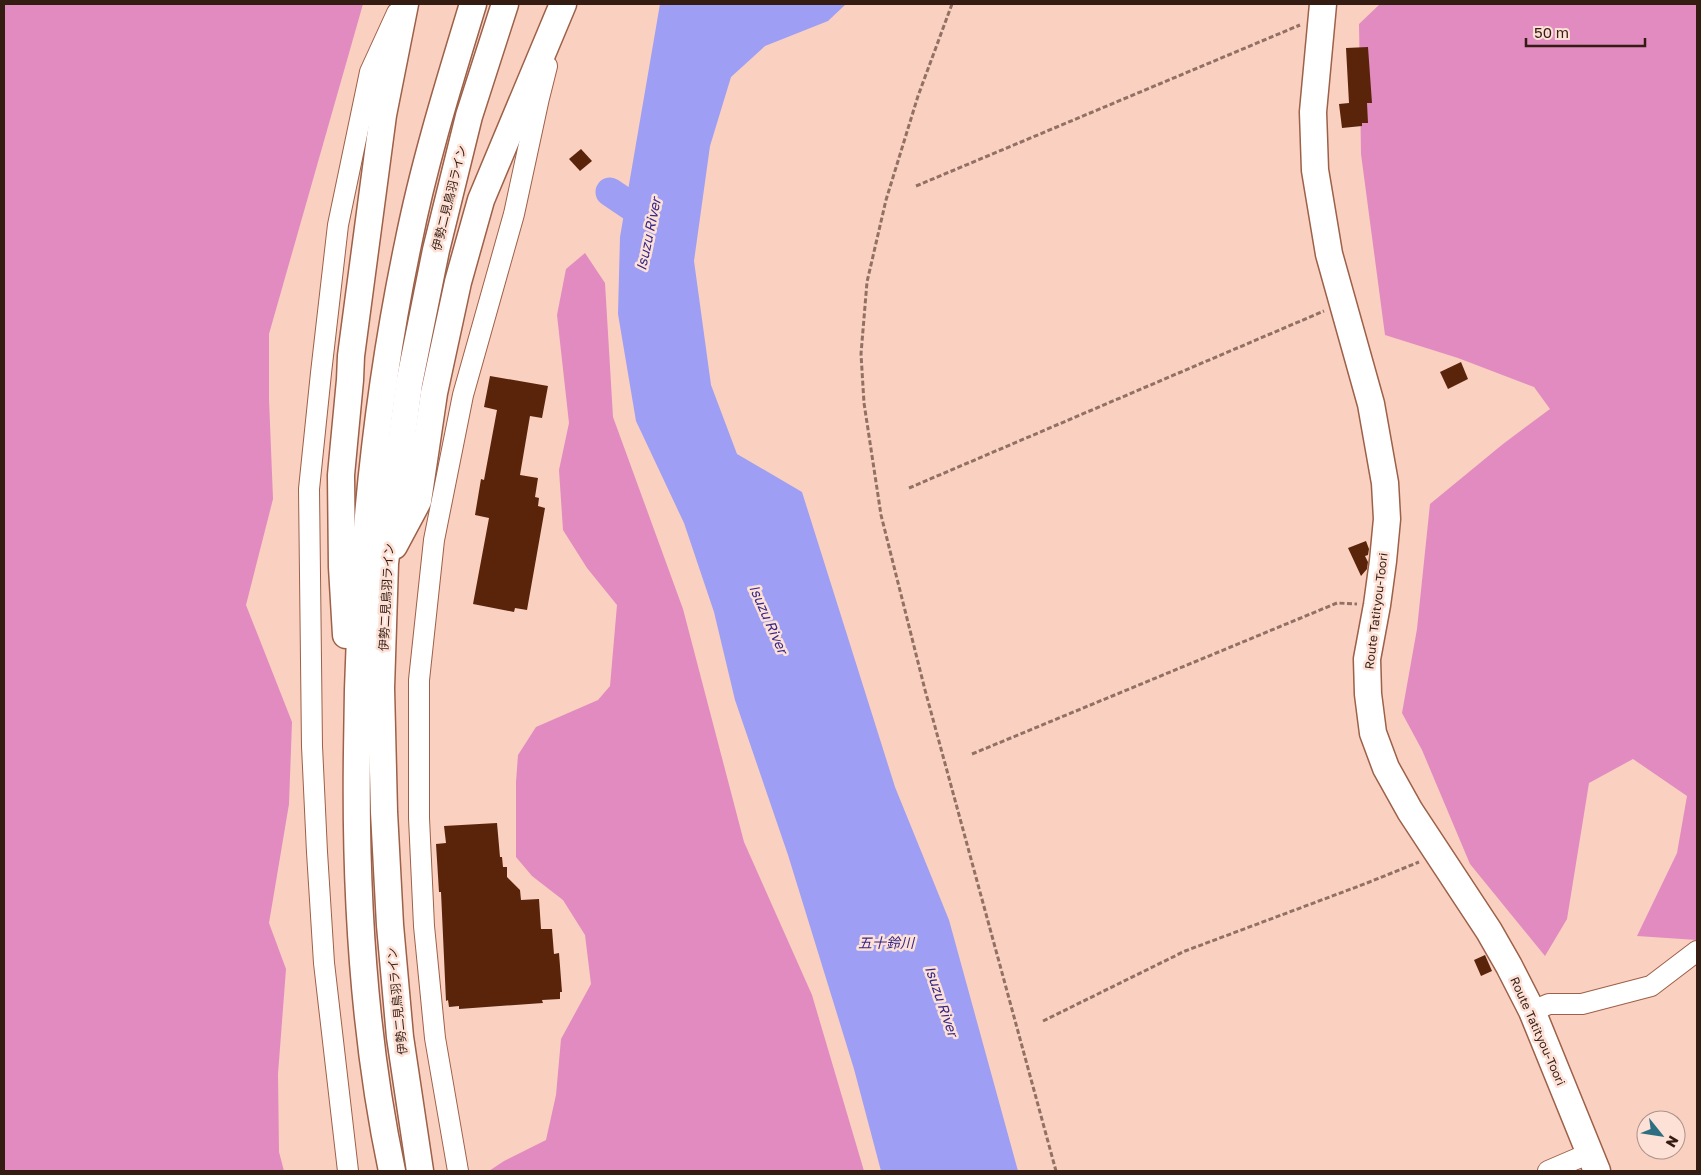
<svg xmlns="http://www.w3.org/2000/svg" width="1701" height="1175" font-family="'Golos Text','Noto Sans JP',sans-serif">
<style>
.forest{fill:#e18bc1}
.water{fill:#9d9ef4}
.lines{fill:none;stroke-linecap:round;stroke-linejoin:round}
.river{stroke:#9d9ef4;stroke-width:29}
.building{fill:#5a240b}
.minor-casing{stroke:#9d6048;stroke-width:22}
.major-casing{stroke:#9d6048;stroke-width:29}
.path{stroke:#927164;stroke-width:3;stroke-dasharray:5 2.5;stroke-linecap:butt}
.minor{stroke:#fff;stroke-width:20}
.major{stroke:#fff;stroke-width:26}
.labels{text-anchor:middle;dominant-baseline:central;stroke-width:5;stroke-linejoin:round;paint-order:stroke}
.street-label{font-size:12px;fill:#351c12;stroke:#fde1d6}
.water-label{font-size:14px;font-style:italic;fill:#362789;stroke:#fde1d6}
</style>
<rect width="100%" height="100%" fill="#fad0c0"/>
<g class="forest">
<polygon points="4,4 363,4 269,334 269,399 273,499 246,605 292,722 289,804 269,923 286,969 278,1074 279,1152 284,1171 4,1171"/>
<polygon points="1380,4 1697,4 1697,940 1637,936 1677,853 1687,796 1633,759 1589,783 1567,919 1545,956 1470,864 1422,750 1402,713 1417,629 1430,504 1503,444 1550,409 1534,387 1458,358 1385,335 1361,154 1359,24"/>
<polygon points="585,253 605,283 613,417 683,609 744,842 812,995 864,1171 489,1171 504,1161 546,1140 556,1095 561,1039 591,984 585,935 563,900 532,876 516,857 516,782 518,755 536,727 598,700 610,686 617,605 587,568 563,530 559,470 569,423 557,315 566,269"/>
</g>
<polygon class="water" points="660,4 846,4 828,21 765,46 731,77 710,146 694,261 711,385 737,454 802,492 895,787 949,920 1018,1171 881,1171 854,1069 788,855 735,700 714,612 684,523 636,421 618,314 620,237"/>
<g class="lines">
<polyline class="river" points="610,192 650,219"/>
</g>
<g class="building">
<polygon points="1368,47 1372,103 1367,103 1368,123 1362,123 1362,126 1342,128 1339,104 1349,103 1346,48"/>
<polygon points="581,149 592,161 580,171 569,159"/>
<polygon points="1461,362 1468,379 1448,389 1440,372"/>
<polygon points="490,376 548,386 542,418 530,416 520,475 538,478 535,497 539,498 538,506 545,508 527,610 515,608 514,612 473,604 489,518 475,515 481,479 484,480 497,410 484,407"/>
<polygon points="1366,541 1369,549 1368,555 1365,556 1368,562 1367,569 1361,576 1348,548"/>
<polygon points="497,823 500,857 502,857 503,867 507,867 507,877 520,890 521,900 539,899 541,929 552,929 554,954 559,953 562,992 560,992 560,999 542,1000 543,1003 459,1009 459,1006 449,1007 448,1000 446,1001 441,892 439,892 436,844 446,843 444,826"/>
<polygon points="1485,955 1492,971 1481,976 1474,960"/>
</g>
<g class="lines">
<defs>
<g id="minor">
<polyline points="1532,1011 1549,1004 1582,1004 1651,986 1697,951"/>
<polyline points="348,1171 324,963 317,852 312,746 309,489 321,373 338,225 370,72 397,13"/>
<polyline points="458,1171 435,1038 424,926 419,818 419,680 434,540 463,395 514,214 539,98 547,66"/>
<polyline points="1548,1171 1590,1153"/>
</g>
<g id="major">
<polyline points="1323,4 1313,112 1315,170 1329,254 1371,404 1385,483 1387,519 1383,561 1377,605 1367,659 1368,694 1373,733 1386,768 1410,811 1489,931 1509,966 1532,1011 1597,1171"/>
<polyline points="394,546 418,501 434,393 458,282 481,200 563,4"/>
<polyline points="346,635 342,567 341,475 350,380 351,356 383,115 405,4"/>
<path d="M392 1171C363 1034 355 892 357 752 358 582 373 411 408 244 424 163 449 83 473 4"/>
<polyline points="420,1171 400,1037 390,925 384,812 381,688 385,563 409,384 436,250 469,116 505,4"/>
</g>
</defs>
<use href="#minor" class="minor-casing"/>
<use href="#major" class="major-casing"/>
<g class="path">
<polyline points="952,4 918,96 886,200 867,282 861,354 864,403 881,515 925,690 1056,1171"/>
<polyline points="916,186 1300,25"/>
<polyline points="909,488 1324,311"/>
<polyline points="972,754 1337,603 1357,604"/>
<polyline points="1043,1021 1185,951 1367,883 1419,862"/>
</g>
<use href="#minor" class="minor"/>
<use href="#major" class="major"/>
</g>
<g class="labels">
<g class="street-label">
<text transform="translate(449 198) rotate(-76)">伊勢二見鳥羽ライン</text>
<text transform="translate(386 597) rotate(-87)">伊勢二見鳥羽ライン</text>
<text transform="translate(1376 611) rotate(-83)">Route Tatityou-Toori</text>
<text transform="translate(397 1001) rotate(-96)">伊勢二見鳥羽ライン</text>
<text transform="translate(1538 1031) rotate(66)">Route Tatityou-Toori</text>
</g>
<g class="water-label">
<text transform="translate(648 234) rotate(-78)">Isuzu River</text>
<text transform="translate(769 619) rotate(66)">Isuzu River</text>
<text x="886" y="942">五十鈴川</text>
<text transform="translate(942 1001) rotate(71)">Isuzu River</text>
</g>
</g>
<rect width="1701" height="1175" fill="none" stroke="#351c12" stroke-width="10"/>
<g transform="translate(1661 1135) rotate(120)"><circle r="24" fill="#fde1d6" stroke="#ad9288"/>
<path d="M0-4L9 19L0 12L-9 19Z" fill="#2e6e82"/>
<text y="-8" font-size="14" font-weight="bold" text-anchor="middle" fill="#351c12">N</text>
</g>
<path d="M1526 38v8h119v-8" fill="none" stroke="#351c12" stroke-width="2.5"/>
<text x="1534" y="38" font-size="15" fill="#351c12" stroke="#fde1d6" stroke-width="4" paint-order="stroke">50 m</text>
</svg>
